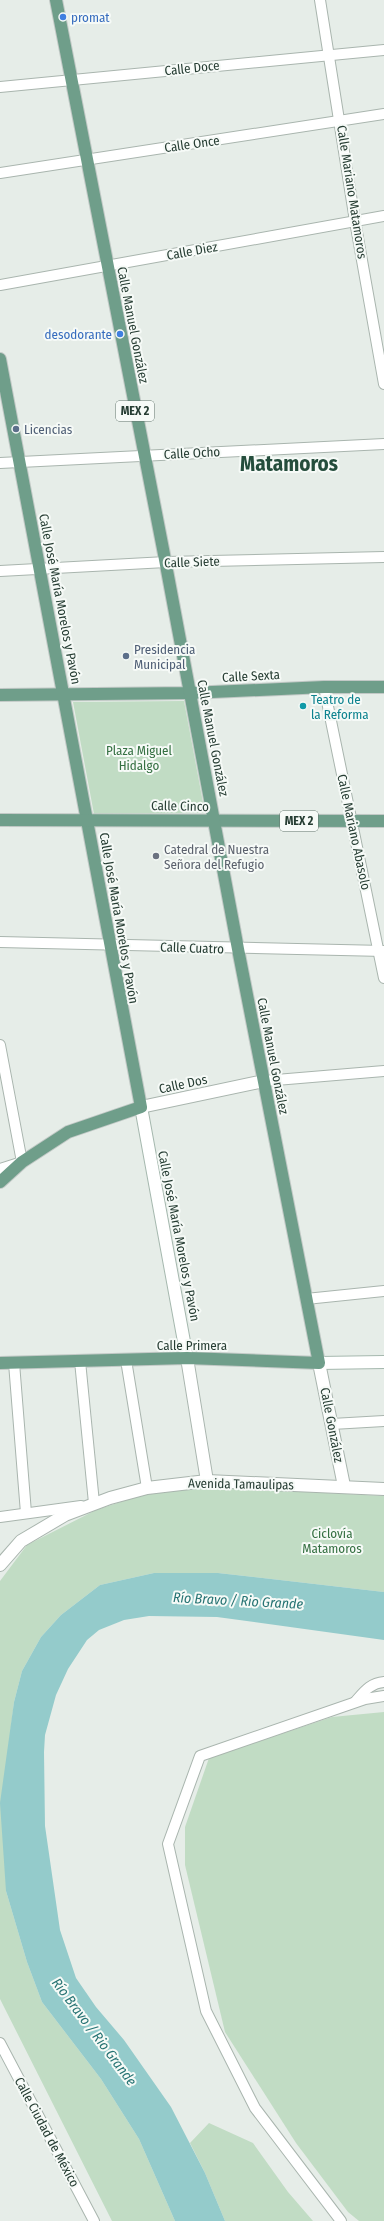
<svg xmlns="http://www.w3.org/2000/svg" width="384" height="2221" font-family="'Fira Sans Condensed',sans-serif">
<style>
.green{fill:#c1dcc4}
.water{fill:#94cbcb}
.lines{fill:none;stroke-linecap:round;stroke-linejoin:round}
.minor-casing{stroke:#a9b5ae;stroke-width:12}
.tertiary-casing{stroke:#a9b5ae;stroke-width:14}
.secondary-casing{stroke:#a5b8ae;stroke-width:14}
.primary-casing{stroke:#c2c9c6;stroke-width:14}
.minor{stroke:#fff;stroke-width:10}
.tertiary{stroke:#fff;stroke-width:12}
.secondary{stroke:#fff;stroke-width:12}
.primary{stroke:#6f9e8a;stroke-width:12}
.shop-dot{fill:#3f7fe0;stroke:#f6faf7;stroke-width:1.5}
.service-dot{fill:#5c6f8a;stroke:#f6faf7;stroke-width:1.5}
.culture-dot{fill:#0f9aa8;stroke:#f6faf7;stroke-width:1.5}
.worship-dot{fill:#6b7280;stroke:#f6faf7;stroke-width:1.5}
.labels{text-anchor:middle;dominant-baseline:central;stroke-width:4;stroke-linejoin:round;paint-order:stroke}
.shield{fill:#f6faf7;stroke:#64766e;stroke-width:1}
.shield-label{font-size:12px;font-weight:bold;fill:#263d33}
.shop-label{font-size:13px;fill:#366cbe;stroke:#f6faf7;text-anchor:start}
.street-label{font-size:13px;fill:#263d33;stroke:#f6faf7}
.service-label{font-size:13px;fill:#4e5e75;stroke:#f6faf7;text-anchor:start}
.culture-label{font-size:13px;fill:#0d838f;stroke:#f6faf7;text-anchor:start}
.park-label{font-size:13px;fill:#357042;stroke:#f6faf7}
.worship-label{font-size:13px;fill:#5b616d;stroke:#f6faf7;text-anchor:start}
.water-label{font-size:14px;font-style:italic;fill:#267373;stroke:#f6faf7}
.town-label{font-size:21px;font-weight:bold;fill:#244d3c;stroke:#f6faf7}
</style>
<rect width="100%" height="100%" fill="#e6ede8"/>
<g class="green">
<polygon points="184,701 205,813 94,814 73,702"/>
<polygon points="208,1487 384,1496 384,1592 218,1573 154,1573 100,1585 61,1615 41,1637 22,1671 14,1702 9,1744 6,1891 27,1962 42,2002 101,2079 139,2139 175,2221 112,2221 0,1999 0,1581 27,1545 96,1510 148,1493"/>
<polygon points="384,1712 384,2221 359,2221 348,2212 296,2143 225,2032 185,1865 185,1827 209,1758 332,1717"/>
<polygon points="209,2123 253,2143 288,2192 313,2221 225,2221 205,2173 190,2143"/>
</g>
<polygon class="water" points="154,1573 218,1573 384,1592 384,1640 217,1617 149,1616 124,1620 99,1630 87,1640 68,1669 56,1695 45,1735 44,1752 45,1826 60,1930 76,1978 96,2007 124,2040 171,2107 205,2173 225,2221 175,2221 139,2139 101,2079 42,2002 27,1962 6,1891 0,1803 14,1702 22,1671 41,1637 61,1615 100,1585"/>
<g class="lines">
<defs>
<g id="minor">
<polyline points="320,0 355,221 384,384"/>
<polyline points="0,87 384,50"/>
<polyline points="0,173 384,114"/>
<polyline points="0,285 384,216"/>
<polyline points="0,463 384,444"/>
<polyline points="0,571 166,562 384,557"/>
<polyline points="324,687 384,978"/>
<polyline points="0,942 384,951"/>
<polyline points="0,1045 22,1162 0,1169"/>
<polyline points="264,1081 384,1071"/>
<polyline points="306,1299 384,1291"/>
<polyline points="126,1360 147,1488"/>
<polyline points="80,1361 94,1503"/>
<polyline points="14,1363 26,1513"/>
<polyline points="332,1424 384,1421"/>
<polyline points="0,1517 81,1506"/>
<path d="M355 1702C364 1692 370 1683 384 1682"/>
<polyline points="0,2043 94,2221"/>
<polyline points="341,2221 255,2108 206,2011 168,1844 200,1756 365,1699 384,1696"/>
</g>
<g id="tertiary">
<polyline points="141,1107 264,1081"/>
<polyline points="187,1358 207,1481"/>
<polyline points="319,1363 344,1486"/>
<polyline points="0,1565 21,1541 65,1515 110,1498 147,1488 207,1481 384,1489"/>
</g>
<g id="secondary">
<polyline points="141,1107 187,1358"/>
<polyline points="319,1363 384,1362"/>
</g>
<g id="primary">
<polyline points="0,359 141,1107 68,1132 22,1162 0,1182"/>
<polyline points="0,695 190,693 324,687 384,687"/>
<polyline points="0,820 384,821"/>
<polyline points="0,1363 187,1358 319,1363 238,949 163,549 56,0"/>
</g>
</defs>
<use href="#minor" class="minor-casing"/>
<use href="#tertiary" class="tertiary-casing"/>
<use href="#secondary" class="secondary-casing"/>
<use href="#primary" class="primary-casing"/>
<use href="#minor" class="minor"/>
<use href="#tertiary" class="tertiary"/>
<use href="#secondary" class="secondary"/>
<use href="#primary" class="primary"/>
</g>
<g class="shop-dot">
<circle cx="63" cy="17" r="4"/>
<circle cx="120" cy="334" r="4"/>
</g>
<g class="service-dot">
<circle cx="16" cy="429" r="4"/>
<circle cx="126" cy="656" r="4"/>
</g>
<circle class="culture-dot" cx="303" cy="706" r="4"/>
<circle class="worship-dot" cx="156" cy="856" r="4"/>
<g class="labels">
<g class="shield">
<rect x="116" y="401" width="38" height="20" rx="3"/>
<rect x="280" y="811" width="38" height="20" rx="3"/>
</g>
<g class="shield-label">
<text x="135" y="411">MEX 2</text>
<text x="299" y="821">MEX 2</text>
</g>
<g class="shop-label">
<text x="71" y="17">promat</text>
<text x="112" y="334" text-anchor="end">desodorante</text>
</g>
<g class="street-label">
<text transform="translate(192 68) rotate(-6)">Calle Doce</text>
<text transform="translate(192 144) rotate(-8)">Calle Once</text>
<text transform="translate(352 192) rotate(81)">Calle Mariano Matamoros</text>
<text transform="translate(192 251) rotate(-10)">Calle Diez</text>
<text transform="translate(133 325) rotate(79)">Calle Manuel González</text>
<text transform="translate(192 453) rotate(-3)">Calle Ocho</text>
<text transform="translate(192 562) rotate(-2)">Calle Siete</text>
<text transform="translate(60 599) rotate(79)">Calle José María Morelos y Pavón</text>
<text transform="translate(251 676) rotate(-3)">Calle Sexta</text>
<text transform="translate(213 738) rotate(79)">Calle Manuel González</text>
<text transform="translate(180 806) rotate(1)">Calle Cinco</text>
<text transform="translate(354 832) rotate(78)">Calle Mariano Abasolo</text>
<text transform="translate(119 918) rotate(80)">Calle José María Morelos y Pavón</text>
<text transform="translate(192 948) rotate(2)">Calle Cuatro</text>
<text transform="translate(273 1056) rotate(79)">Calle Manuel González</text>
<text transform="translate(183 1084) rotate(-12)">Calle Dos</text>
<text transform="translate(179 1236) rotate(79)">Calle José María Morelos y Pavón</text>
<text x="192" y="1345">Calle Primera</text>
<text transform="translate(332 1425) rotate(79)">Calle González</text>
<text transform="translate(241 1484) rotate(1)">Avenida Tamaulipas</text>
<text transform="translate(47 2132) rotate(62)">Calle Ciudad de México</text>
</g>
<g class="service-label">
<text x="24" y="429">Licencias</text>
<text x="134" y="649">Presidencia<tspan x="134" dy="15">Municipal</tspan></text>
</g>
<g class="culture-label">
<text x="311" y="699">Teatro de<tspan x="311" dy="15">la Reforma</tspan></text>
</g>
<g class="park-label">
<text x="139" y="750">Plaza Miguel<tspan x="139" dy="15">Hidalgo</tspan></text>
<text x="332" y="1533">Ciclovía<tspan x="332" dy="15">Matamoros</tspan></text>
</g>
<g class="worship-label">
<text x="164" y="849">Catedral de Nuestra<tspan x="164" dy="15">Señora del Refugio</tspan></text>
</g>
<g class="water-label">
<text transform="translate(238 1601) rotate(3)">Río Bravo / Rio Grande</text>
<text transform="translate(94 2032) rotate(53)">Río Bravo / Rio Grande</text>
</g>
<g class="town-label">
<text x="289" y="464">Matamoros</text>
</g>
</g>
</svg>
